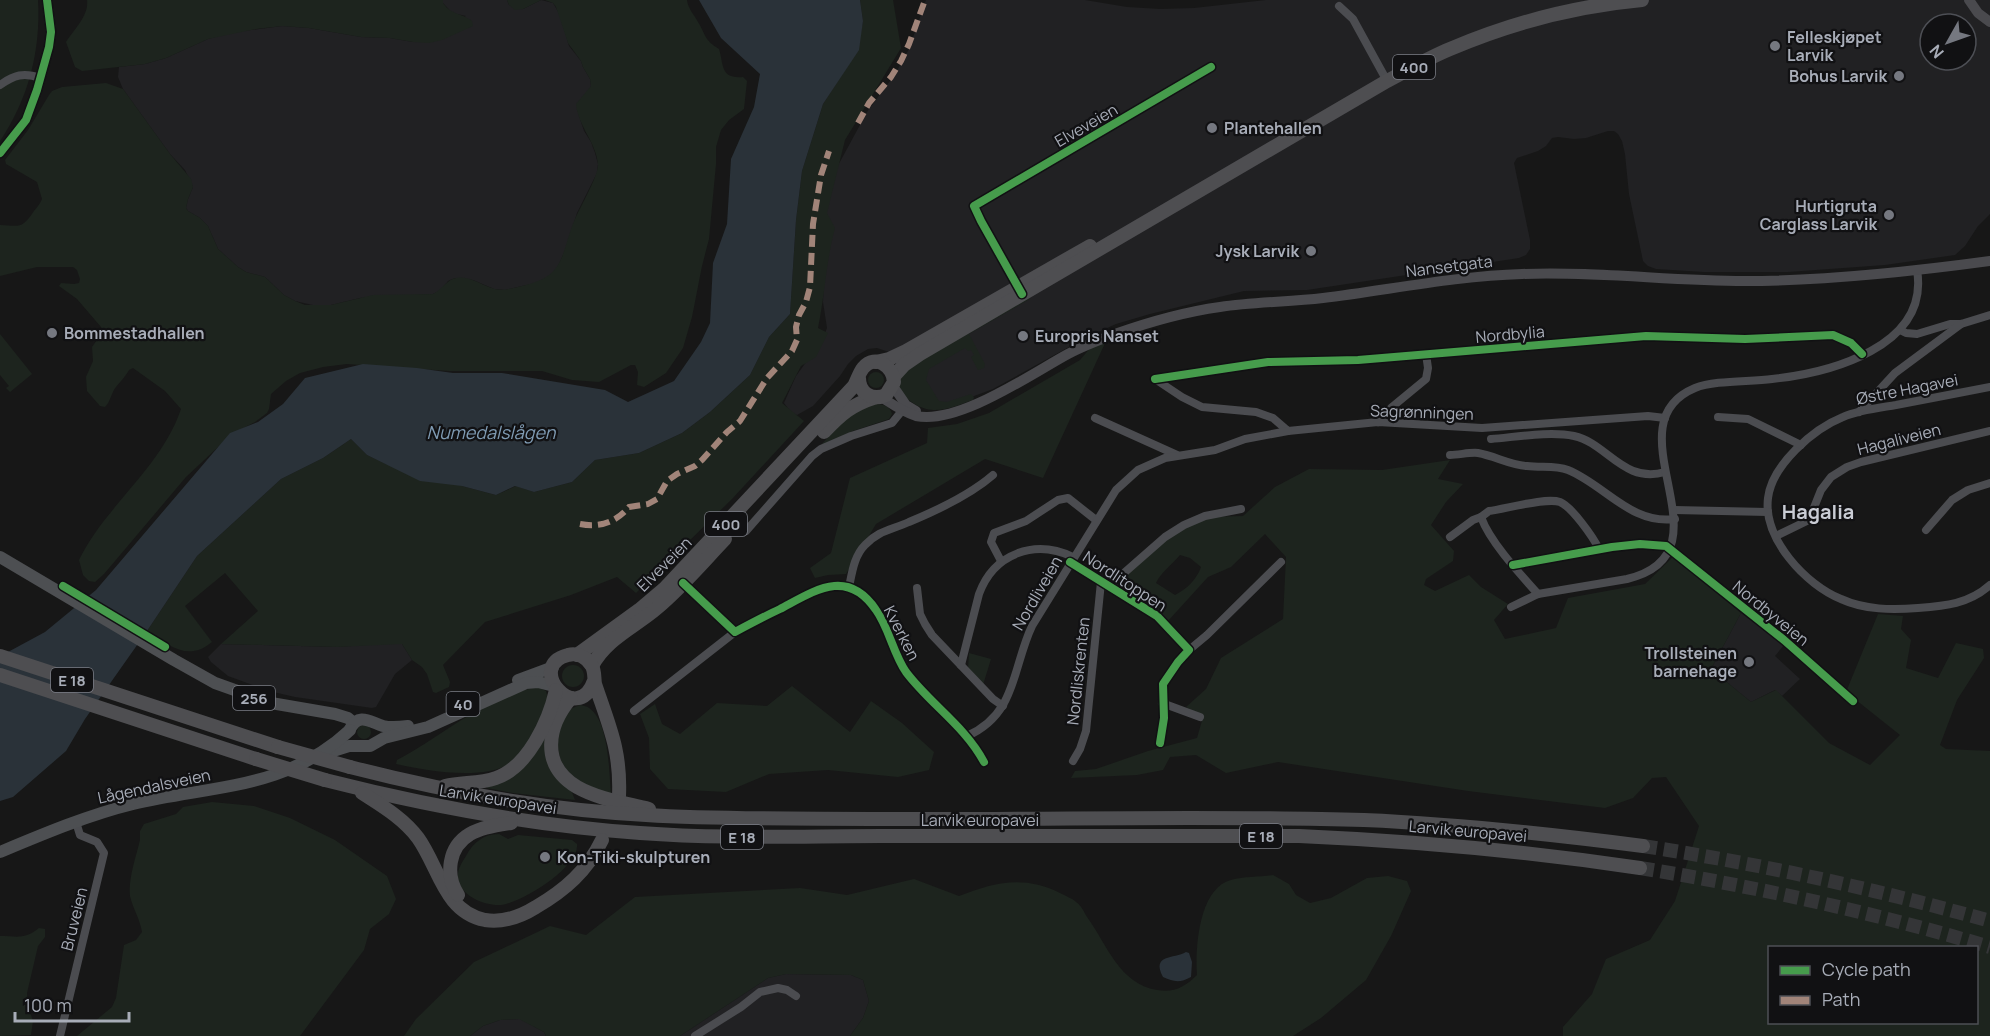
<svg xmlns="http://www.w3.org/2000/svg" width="1990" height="1036" font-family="Manrope,sans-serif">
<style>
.built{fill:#212123;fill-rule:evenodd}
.green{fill:#1d241e;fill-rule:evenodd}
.water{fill:#2a3239}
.pier{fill:#171717}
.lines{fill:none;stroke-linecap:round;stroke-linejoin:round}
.highway-tunnel{stroke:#343537;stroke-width:14;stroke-dasharray:14 7;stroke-linecap:butt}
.street{stroke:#4b4c50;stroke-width:8}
.secondary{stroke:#4a4a4e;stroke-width:10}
.primary{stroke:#4d4f52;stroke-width:12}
.highway{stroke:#4e4e51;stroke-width:14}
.highway-bridge{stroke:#4e4e51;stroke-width:14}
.quiet{stroke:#a18479;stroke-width:6;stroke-dasharray:12 6;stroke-linecap:butt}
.cycleway-casing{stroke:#111113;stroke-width:11}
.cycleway{stroke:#469c4c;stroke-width:8}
.poi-dot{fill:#757880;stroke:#111113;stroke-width:2}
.labels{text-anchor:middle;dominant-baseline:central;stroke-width:4.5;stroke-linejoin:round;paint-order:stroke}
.shield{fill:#111113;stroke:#7b7e86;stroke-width:1.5}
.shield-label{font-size:15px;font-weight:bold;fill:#a8adb8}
.poi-label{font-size:16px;font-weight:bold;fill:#a8adb8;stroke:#111113;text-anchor:start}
.street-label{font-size:16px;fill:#a8adb8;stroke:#111113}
.water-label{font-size:18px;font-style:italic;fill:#7f9bb3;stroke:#111113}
.quarter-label{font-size:20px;font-weight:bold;fill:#c9ccd4;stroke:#111113}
</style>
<rect width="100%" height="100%" fill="#171717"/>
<g class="built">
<polygon points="443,0 507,0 509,5 523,9 541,0 553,3 560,15 569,46 581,61 583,67 590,79 591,86 588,92 577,104 577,109 584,131 591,142 595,153 598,164 597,173 577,213 566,248 557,269 547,278 536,283 505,290 494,289 473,280 455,278 448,281 441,290 433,294 360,298 331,305 317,306 295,301 284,295 265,277 246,272 238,267 218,249 208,226 200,218 188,211 186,208 188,199 193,187 185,170 170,154 123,89 118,77 119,67 145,64 166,58 208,39 228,33 282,26 309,28 361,37 390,38 413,42 466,16 452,13 443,3"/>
<path d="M926 0H1085L1127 7 1160 9 1194 8 1266 0H1990V214L1978 226 1965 246 1955 255 1885 265 1788 272H1704L1656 269 1648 266 1643 261 1629 194 1625 154 1622 141 1618 134 1614 131H1608L1586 138 1574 139 1558 137 1552 138 1546 146 1538 151 1517 158 1514 163 1530 240V249L1526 255 1519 258 1307 290 1244 291 1150 314 1116 324 1085 338 993 389 939 409 889 352 877 348 868 349 856 356 848 364 840 376 813 406 797 415 792 413 784 403 796 376 823 339 827 328 823 302 826 211 835 171 867 112 895 74 909 49ZM1930 24H1966V60H1930Z"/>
<polygon points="1741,613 1784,645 1775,656 1800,679 1782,696 1775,690 1751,702 1711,669"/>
<polygon points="393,643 402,644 412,660 395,674 376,707 372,708 295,697 269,691 228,676 211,662 208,657 221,644 337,647"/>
<polygon points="786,974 851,975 863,980 869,1001 863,1018 850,1036 680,1036 768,978"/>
<polygon points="520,1019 544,1032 546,1036 470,1036 483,1026 500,1020"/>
</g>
<g class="green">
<path d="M0 0H38C41 51 28 99 0 141Z"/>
<path d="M87 0H443V3C451 15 462 13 472 21L473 26 442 40 429 43 413 42 390 38 361 37 309 28 282 26 256 29 208 39 166 58 145 64 82 71 75 67 66 42C74 29 89 16 87 0Z"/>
<polygon points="507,0 541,0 523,9 515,10 509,5"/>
<path d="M545 0H687C688 9 694 14 698 22 706 35 704 40 719 49 724 65 720 79 743 77L747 81 744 109 729 120 721 130 716 147V164L709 239 702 266 692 317 683 348 666 373 644 387 637 385 638 372 635 365H631L599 382 572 380 542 371H449L347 364 323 367 300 373 286 381 271 394 269 409 267 413 255 422 232 434 186 477 104 574 95 582 89 581 83 575 79 560C106 505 161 468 181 409L165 391 133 368 129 370C125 377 121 381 116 387 111 393 111 401 105 407L100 406 87 391 86 377 93 361 92 347 102 333 101 327 77 299 59 286 61 283 74 284 79 283 80 279 77 270 73 267H37L0 276V225C20 226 22 229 34 211 37 207 40 204 42 199L37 182 6 164 5 160 28 130 49 95 52 91 62 87 106 83 123 89 170 154 191 179 193 187 188 199 186 208 188 211 200 218 208 226 218 249 238 267 246 272 265 277 284 295 295 301 305 305H331L373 295 433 294C441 290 448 279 456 278 470 275 482 286 495 289 504 291 513 288 522 286 567 276 560 254 575 219 580 207 599 175 598 164 596 142 578 126 576 104L591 86 590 79 583 67 581 61 568 43 556 7 553 3Z"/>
<path d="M860 0H893L901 48 845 140 827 213 835 228C826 261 825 295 818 328L828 333 816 357 801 366 782 403 804 421 732 499 636 593 617 577 571 595 485 622 443 665 450 682 449 687 436 693 433 692 427 674 422 667 412 660 402 644 337 647 221 644 258 611 225 573 185 606 212 642C188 662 170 646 147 631L197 556 281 479 323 458 351 439 367 455 386 464 462 486 496 495 516 486 534 492 572 482 595 460 639 453 682 433 710 412 750 375 769 337 790 314 796 220 802 171 823 104 858 50 863 21Z"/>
<path d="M1031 295 1030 299 969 334 985 364 984 368 978 370 971 357 974 355 971 350 968 351 965 348 929 369 926 380 939 401 947 402 971 394 974 397 973 400C961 404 948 410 935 410 921 411 895 396 900 379 901 375 905 370 908 367Z"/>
<polygon points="0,334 32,374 10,392 6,388 9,386 0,375"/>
<polygon points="1106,341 1043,478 985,459 876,524 846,574 828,575 815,578 810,568 831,553 850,478 927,443 928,428 957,424 989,413 1080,360 1091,347"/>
<circle cx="876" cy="380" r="8"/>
<path d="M873 404C882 404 890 405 892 414L889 419 853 431 821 445 846 417Z"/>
<path d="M1450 460 1438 479 1463 484 1446 502 1431 525 1454 551 1453 561 1426 579 1424 585 1435 591 1469 575 1481 587 1508 604 1494 620 1505 639 1556 628 1568 598 1645 584 1673 557 1741 613 1711 669 1751 702 1776 690 1829 743 1870 765 1900 735 1846 692 1878 614 1903 616 1901 629 1911 640 1906 668 1938 678 1956 643 1983 649 1984 658 1957 700 1940 745 1946 749 1990 751V1036H1563V1027L1592 994 1606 959 1650 940 1675 901 1699 826 1666 777 1652 778 1633 798 1605 808 1468 791 1278 762 1226 773 1196 755 1170 757 1163 770 1137 775 1071 778 1075 771 1096 769 1148 751 1197 738 1203 717 1186 707 1206 689 1221 658 1283 619 1286 557 1265 534 1231 567 1208 577 1168 621 1113 585 1179 529 1208 517 1243 516 1275 487 1309 469 1382 470ZM1180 555 1190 558 1201 567C1197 579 1187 589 1175 595L1156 583C1161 572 1172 565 1180 555ZM1770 948H1976V1022H1770Z"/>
<polygon points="969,653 991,659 983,685 968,669"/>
<circle cx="573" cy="676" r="11"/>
<polygon points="792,686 850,732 871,701 902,723 934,752 929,770 898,777 828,770 769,774 726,792 668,789 650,769 649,738 640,714 655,704 662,724 680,734 717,703 767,706"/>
<path d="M538 687 546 691C550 702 542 716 537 726 531 737 526 749 517 758 492 783 428 771 396 764L397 760C443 736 485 696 538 687Z"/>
<path d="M580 705C583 706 587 706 589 708 609 721 609 772 611 794 577 784 550 768 560 728 563 716 567 709 580 705Z"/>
<circle cx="364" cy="732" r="7"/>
<polygon points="546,727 575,800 513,793 487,788 488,785"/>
<path d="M212 802 254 806 290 818 335 840 387 876 396 899 389 914 370 929 364 950 300 1036H77L112 1007 116 998 124 945 136 940 142 932C140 919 133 909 130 896 128 879 136 857 140 840V831L144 824 176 814 183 807Z"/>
<path d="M499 834 508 839 518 835 572 840 577 844C580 867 521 903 501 905 485 906 459 896 458 877 457 870 462 862 466 856 473 843 483 834 499 834Z"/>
<path d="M1273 875 1289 884 1296 895 1310 903 1331 898 1367 878 1388 876 1407 881 1411 891 1391 936 1366 980 1321 1018 1293 1036H850L863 1018 869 1001 863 980 851 975 786 974 768 978 680 1036H546L544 1032 519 1019 500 1020 483 1026 470 1036H404L416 1019 474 962 550 926 586 935 635 897 800 888 847 895 914 879 959 896C995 882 1024 875 1060 893 1065 896 1072 898 1076 902 1081 905 1084 912 1087 917 1107 944 1119 984 1157 990 1174 993 1185 987 1197 975 1195 948 1199 888 1231 880 1244 876 1259 877 1273 875Z"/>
<path d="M39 928 45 929V937L38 946 27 993 28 1006 33 1021 31 1035 0 1036V936C17 936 24 940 39 928Z"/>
</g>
<g class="water">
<polygon points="699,0 860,0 863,21 859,50 823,104 802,171 796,220 790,314 769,337 750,375 710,412 682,433 639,453 595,460 572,482 534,492 515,486 496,495 462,486 420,481 367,455 351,439 323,458 281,479 197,556 147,631 85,719 66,751 13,797 0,801 0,659 8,652 45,632 96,590 230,433 258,422 283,404 305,378 363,364 417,368 453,373 502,373 605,390 628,402 674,381 701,342 710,323 713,263 727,224 731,159 754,107 760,74 721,38"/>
<path d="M1186 952 1189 953 1192 962 1191 977C1180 983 1174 982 1163 977 1151 954 1174 959 1186 952Z"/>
</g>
<polygon class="pier" points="84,597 148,635 140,646 72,606"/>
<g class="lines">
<g class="highway-tunnel">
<path d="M1643 846C1760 864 1876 889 1990 921"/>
<path d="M1640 868C1758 887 1875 913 1990 947"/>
</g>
<g class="street">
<polyline points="1339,6 1353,19 1387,81"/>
<path d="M0 85C14 75 24 72 40 78"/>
<polyline points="1019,288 981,221 974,206 1211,67"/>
<polyline points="1900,330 1906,333 1917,334 1950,324 1961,324 1990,315"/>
<polyline points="1155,379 1268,362 1358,360 1646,336 1745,339 1833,335 1851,343 1862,354"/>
<polyline points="1155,379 1182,397 1202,407 1256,412 1273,418 1288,431 1378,422 1482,428 1648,416 1665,418"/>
<path d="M1990 387C1959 393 1927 399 1896 405 1878 408 1859 410 1843 417 1813 429 1772 465 1768 498 1763 539 1806 585 1841 599 1865 610 1892 610 1918 608 1945 606 1969 604 1990 585"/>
<polyline points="1859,412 1895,373 1961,324"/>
<polyline points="1718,417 1748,419 1801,445"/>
<polyline points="1095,418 1177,455"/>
<polyline points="1378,422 1392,407 1426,379 1428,368 1426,354"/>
<path d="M1491 439C1516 437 1550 431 1574 436 1607 443 1623 484 1665 472"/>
<path d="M1450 455C1459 455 1470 452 1478 453 1495 456 1510 465 1527 466 1541 468 1555 465 1568 470 1605 485 1631 525 1675 519"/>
<polyline points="1674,510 1768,512"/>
<polyline points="1926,530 1952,500 1968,490 1990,483"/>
<polyline points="746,531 812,456 821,449 851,436 892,423 905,407"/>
<polyline points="1776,536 1809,520 1821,490 1831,477 1847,467 1861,462 1990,431"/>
<polyline points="1450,537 1473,520 1481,517"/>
<polyline points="1001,561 991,542 994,533 1026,521 1058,500 1068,498 1096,520"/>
<polyline points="1070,562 1157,616 1189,650 1178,662 1163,684 1164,718 1160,743"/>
<polyline points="1513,565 1612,547 1640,544 1666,546 1784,640 1853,701"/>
<path d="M683 583 735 632C750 624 765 616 780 609 814 591 847 567 876 610 889 628 893 653 906 672 930 704 965 726 984 762"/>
<path d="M849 587C852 573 854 556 865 545 879 530 892 530 909 522 938 510 970 495 993 475"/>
<polyline points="1108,587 1165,537 1184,525 1205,516 1241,509"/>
<polyline points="917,588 920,614 925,624 932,635 993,699 1003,706"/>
<path d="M1538 594C1520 574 1490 542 1481 517L1489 511C1505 509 1546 497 1560 502 1572 507 1593 537 1599 549"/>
<path d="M1511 607 1538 594 1627 579C1737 553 1606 425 1695 388 1715 380 1750 382 1772 379 1829 373 1930 347 1917 270"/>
<polyline points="1189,650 1207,635 1281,562"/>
<path d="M961 665 979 594C994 553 1035 539 1073 557"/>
<polyline points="1162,703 1200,717"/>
<polyline points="634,711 735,632"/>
<path d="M967 736C1017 714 1012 668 1032 626L1116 490 1138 470 1165 458 1215 450 1245 439 1288 431"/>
<polyline points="1073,761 1080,749 1086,731 1101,582"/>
<polyline points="60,1036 104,853 97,842 80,835 76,822"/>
<polyline points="695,1036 741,1007 760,992 778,988 787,990 796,996"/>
</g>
<g class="secondary">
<polyline points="1969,0 1978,13 1990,22"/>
<polyline points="0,153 26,120 37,90 49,47 51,32 47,0"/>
<polyline points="893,386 906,405 916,411"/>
<path d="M881 397C892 404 903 412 916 416 958 425 1031 374 1068 354 1083 346 1099 340 1115 334 1149 322 1184 312 1220 307 1254 302 1289 302 1323 298 1389 290 1455 276 1522 274 1596 271 1670 281 1745 281 1827 281 1909 272 1990 261"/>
</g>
<g class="primary">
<polyline points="0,557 174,660 215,683 271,703 335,714 348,718 354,723"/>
<polyline points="518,680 553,667"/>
<path d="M350 729C359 712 370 722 383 726 391 728 400 727 408 726"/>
<polyline points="330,752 349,746 370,746 384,738 428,727 526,683 538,682 554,686"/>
<path d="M0 852C43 834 88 815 133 804 213 785 286 790 350 730"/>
</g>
<g class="highway">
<polyline points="876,362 889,359 906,351 1090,246"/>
<path d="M894 376 904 365 920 354 1387 81C1408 70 1428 58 1450 49 1511 23 1575 6 1642 0"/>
<path d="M824 432C841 414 851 405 876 397"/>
<path d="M577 655 639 610 665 588 854 386C857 381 859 373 863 368 876 353 893 367 894 382L886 395C872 401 859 393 859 378"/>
<polyline points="0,656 278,747"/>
<path d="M592 666C606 639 635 627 657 608 682 587 703 562 725 539"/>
<polyline points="0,675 256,759"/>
<path d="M594 681C577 728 524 666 568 655 578 652 587 658 592 666 595 672 594 678 595 684 609 726 621 750 619 796"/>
<path d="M571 698C547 726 540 765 577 787 598 799 625 803 649 809"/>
<path d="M350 767C447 792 546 810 646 815 728 820 811 818 894 819 1050 820 1207 815 1364 820 1457 824 1550 834 1643 846"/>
<path d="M325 780C428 806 533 826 640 833 720 839 800 836 881 836 1020 837 1159 835 1299 836 1413 841 1526 851 1640 868"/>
<path d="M445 786C462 782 480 784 496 778 528 767 549 721 556 690"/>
<path d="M362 793C382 806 403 818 418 838 439 867 444 912 485 920 504 923 520 917 536 907 565 890 587 871 602 840"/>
<path d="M458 895C445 875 448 847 470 834 482 827 498 825 511 823"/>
</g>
<g class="highway-bridge">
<polyline points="278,747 350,767"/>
<polyline points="256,759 325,780"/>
</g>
<g class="quiet">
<polyline points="858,123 869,103 891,77 901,61 909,44 925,0"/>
<path d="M580 524C600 528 616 522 629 507L648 504 657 499 667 481 677 474 695 466 702 460 727 432 740 421 767 378 792 351 797 340 796 327 799 315 806 302 810 287 813 224 821 175 829 151"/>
</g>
<defs>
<g id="cycleway">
<polyline points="0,153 26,120 37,90 49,47 51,32 47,0"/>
<polyline points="1022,294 981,221 974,206 1211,67"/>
<polyline points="1155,379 1268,362 1358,360 1646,336 1745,339 1833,335 1851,343 1862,354"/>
<polyline points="1070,562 1157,616 1189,650 1178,662 1163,684 1164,718 1160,743"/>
<polyline points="1513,565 1612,547 1640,544 1666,546 1784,640 1853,701"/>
<path d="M683 583 735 632C750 624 765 616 780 609 814 591 847 567 876 610 889 628 893 653 906 672 930 704 965 726 984 762"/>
<polyline points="63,586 165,647"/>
</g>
</defs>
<use href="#cycleway" class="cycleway-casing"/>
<use href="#cycleway" class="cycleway"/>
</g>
<g class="poi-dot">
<circle cx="1775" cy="46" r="6"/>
<circle cx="1899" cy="76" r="6"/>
<circle cx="1212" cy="128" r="6"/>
<circle cx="1889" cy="215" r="6"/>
<circle cx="1311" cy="251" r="6"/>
<circle cx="52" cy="333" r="6"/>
<circle cx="1023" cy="336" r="6"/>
<circle cx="1749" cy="662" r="6"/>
<circle cx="545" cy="857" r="6"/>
</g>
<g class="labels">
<g class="shield">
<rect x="1393" y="55" width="42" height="24" rx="4.5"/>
<rect x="705" y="512" width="42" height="24" rx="4.5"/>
<rect x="51" y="668" width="42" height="24" rx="4.5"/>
<rect x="233" y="686" width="42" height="24" rx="4.5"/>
<rect x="446.5" y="692" width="33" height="24" rx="4.5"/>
<rect x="1240" y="824" width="42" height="24" rx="4.5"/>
<rect x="721" y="825" width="42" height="24" rx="4.5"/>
</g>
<g class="shield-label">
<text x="1414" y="67">400</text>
<text x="726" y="524">400</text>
<text x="72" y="680">E 18</text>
<text x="254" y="698">256</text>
<text x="463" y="704">40</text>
<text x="1261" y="836">E 18</text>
<text x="742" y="837">E 18</text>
</g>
<g class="poi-label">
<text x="1787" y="37">Felleskjøpet<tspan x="1787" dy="18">Larvik</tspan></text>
<text x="1887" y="76" text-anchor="end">Bohus Larvik</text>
<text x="1224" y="128">Plantehallen</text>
<text x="1877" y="206" text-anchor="end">Hurtigruta<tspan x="1877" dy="18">Carglass Larvik</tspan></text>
<text x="1299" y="251" text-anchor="end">Jysk Larvik</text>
<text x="64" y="333">Bommestadhallen</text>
<text x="1035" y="336">Europris Nanset</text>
<text x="1737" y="653" text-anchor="end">Trollsteinen<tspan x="1737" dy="18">barnehage</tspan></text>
<text x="557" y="857">Kon-Tiki-skulpturen</text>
</g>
<g class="street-label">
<text transform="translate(1086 125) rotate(-30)">Elveveien</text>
<text transform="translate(1449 266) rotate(-7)">Nansetgata</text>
<text transform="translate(1510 334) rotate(-5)">Nordbylia</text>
<text transform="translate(1907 389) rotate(-11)">Østre Hagavei</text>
<text transform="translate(1422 412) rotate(2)">Sagrønningen</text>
<text transform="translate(1899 439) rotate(-14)">Hagaliveien</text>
<text transform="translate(664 564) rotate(-45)">Elveveien</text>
<text transform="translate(1125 581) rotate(33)">Nordlitoppen</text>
<text transform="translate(1037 593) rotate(-60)">Nordliveien</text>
<text transform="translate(1771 613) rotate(39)">Nordbyveien</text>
<text transform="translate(902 633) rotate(63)">Kverken</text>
<text transform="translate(1078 671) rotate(-84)">Nordliskrenten</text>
<text transform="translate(154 786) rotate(-12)">Lågendalsveien</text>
<text transform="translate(498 799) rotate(9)">Larvik europavei</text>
<text x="980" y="820">Larvik europavei</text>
<text transform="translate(1468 831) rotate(5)">Larvik europavei</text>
<text transform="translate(74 919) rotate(-76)">Bruveien</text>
</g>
<g class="water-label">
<text x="491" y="432">Numedalslågen</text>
</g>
<g class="quarter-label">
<text x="1818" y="511">Hagalia</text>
</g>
</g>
<rect x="1768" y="946" width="210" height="78" fill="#111113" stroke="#4d4f55" stroke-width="1.5"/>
<rect x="1780" y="966" width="30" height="9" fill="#469c4c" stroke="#4d4f55" stroke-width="1.5"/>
<text x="1822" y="976" font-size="18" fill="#a8adb8">Cycle path</text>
<rect x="1780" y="996" width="30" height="9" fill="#a18479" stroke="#4d4f55" stroke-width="1.5"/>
<text x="1822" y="1006" font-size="18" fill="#a8adb8">Path</text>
<g transform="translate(1948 42) rotate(230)"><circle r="28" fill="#111113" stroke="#4d4f55" stroke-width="1.5"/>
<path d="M0-4.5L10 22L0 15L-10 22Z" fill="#757880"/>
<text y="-9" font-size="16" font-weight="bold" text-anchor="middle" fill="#a8adb8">N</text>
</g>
<path d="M15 1012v9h114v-9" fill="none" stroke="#a8adb8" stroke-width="3"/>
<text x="24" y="1012" font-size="18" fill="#a8adb8" stroke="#111113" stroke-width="4.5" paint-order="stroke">100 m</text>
</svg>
